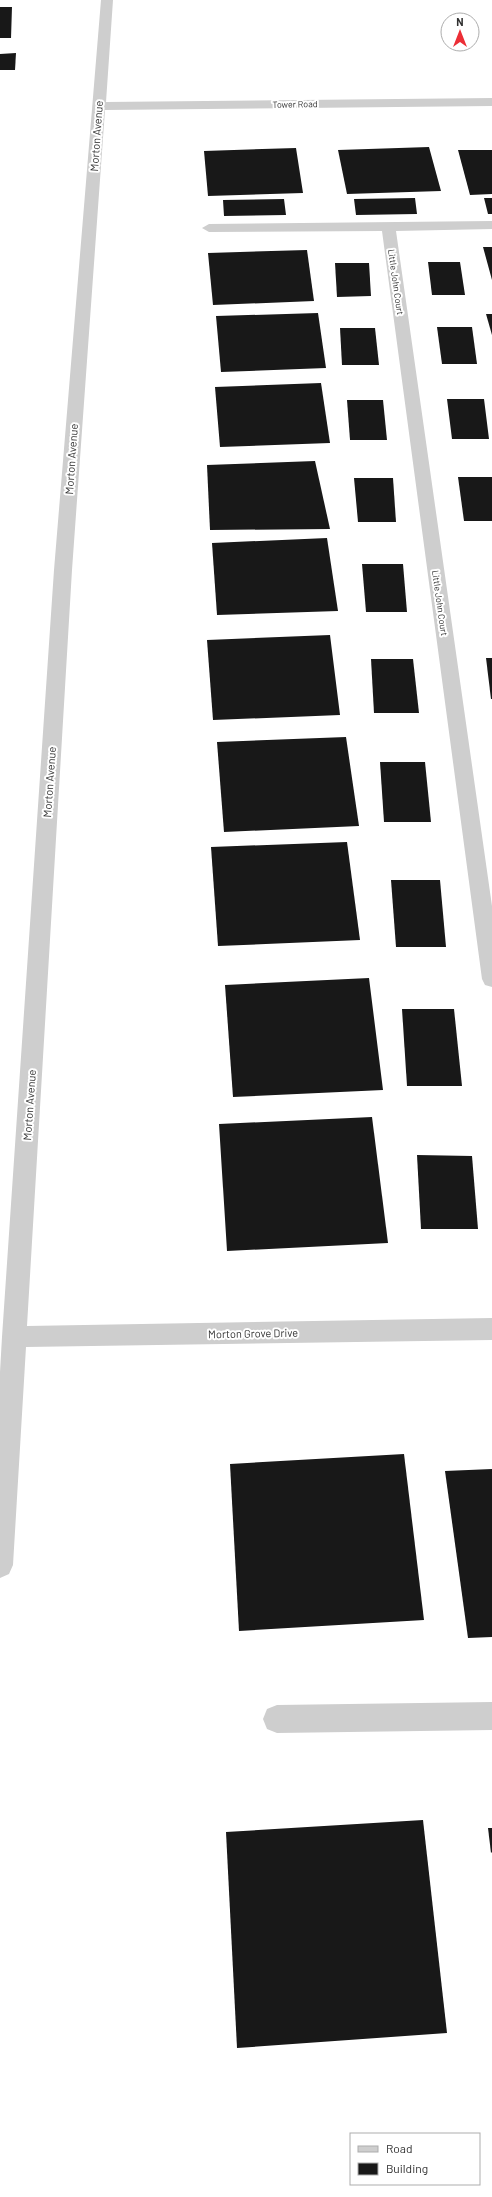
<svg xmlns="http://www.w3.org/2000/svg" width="492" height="2197" font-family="Barlow,sans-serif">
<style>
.building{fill:#181818}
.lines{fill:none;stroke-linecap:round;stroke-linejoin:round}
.minor{fill:#cecece;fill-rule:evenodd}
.labels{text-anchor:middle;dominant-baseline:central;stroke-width:4;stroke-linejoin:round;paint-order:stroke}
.far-street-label{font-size:9px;fill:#313131;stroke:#fff}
.street-label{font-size:11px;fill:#313131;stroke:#fff}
</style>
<rect width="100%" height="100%" fill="#fff"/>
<g class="building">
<polygon points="0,7 12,7 11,38 0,38"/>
<polygon points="16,53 15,70 0,70 0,54"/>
<polygon points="429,147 441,191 347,194 338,150"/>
<polygon points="296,148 303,193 208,196 204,151"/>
<polygon points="458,150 492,150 492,194 470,195"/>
<polygon points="415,198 417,214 356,215 354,199"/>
<polygon points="484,198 492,198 492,214 488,214"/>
<polygon points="284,199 286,215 224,216 223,200"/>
<polygon points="483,247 492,247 492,280"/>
<polygon points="307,250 314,301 213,305 208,253"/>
<polygon points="428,262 460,262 465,295 432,295"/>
<polygon points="335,263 369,263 371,296 337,297"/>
<polygon points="318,313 326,368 221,372 216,316"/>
<polygon points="486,314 492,314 492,335"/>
<polygon points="437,327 472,327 477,364 442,364"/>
<polygon points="340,328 375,328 379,365 342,365"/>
<polygon points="321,383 330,443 220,447 215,387"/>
<polygon points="447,399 484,399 489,439 452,439"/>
<polygon points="347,400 383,400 387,440 350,440"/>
<polygon points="315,461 330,529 210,530 207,465"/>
<polygon points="458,477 492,477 492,521 464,521"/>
<polygon points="354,478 393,478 396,522 358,522"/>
<polygon points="327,538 338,611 217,615 212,543"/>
<polygon points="362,564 403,564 407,612 366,612"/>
<polygon points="330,635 340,715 213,720 207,640"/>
<polygon points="486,658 492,658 492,699 491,699"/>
<polygon points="371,659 413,659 419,713 374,713"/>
<polygon points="346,737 359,826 224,832 217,742"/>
<polygon points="380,762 425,762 431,822 384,822"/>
<polygon points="347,842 360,940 218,946 211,847"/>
<polygon points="391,880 440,880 446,947 396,947"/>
<polygon points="369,978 383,1090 233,1097 225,985"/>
<polygon points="402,1009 454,1009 462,1086 407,1086"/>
<polygon points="372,1117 388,1243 227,1251 219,1124"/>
<polygon points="417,1155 472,1156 478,1229 421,1229"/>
<polygon points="404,1454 424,1620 239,1631 230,1464"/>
<polygon points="492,1469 492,1637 468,1638 445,1471"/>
<polygon points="423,1820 447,2033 237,2048 226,1832"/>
<polygon points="488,1828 492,1828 492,1852 491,1853"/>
</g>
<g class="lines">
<g class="minor">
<polygon points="101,0 113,0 106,102 492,98 492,106 105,110 72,570 27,1326 492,1318 492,1340 26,1347 13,1565 9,1574 0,1578 0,1372 2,1337 54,570"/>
<polygon points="492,221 492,229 396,231 492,906 492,987 485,985 482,979 382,231 209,232 202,228 209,224"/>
<polygon points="492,1702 492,1730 277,1733 267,1729 263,1719 267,1709 277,1705"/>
</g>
</g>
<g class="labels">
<g class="far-street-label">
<text transform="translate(295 104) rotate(-1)">Tower Road</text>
<text transform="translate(396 282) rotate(82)">Little John Court</text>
<text transform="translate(440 603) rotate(82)">Little John Court</text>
</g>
<g class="street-label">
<text transform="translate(96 136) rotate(-86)">Morton Avenue</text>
<text transform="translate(71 459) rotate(-86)">Morton Avenue</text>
<text transform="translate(49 782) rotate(-86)">Morton Avenue</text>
<text transform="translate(29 1105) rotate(-86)">Morton Avenue</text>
<text transform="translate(253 1333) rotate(-1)">Morton Grove Drive</text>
</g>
</g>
<rect x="350" y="2133" width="130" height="52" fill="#ffffff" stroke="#adadad"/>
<rect x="358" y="2146" width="20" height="6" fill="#cecece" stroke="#adadad"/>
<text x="386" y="2153" font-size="12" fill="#313131">Road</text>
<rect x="358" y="2163" width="20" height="12" fill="#181818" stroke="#adadad"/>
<text x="386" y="2173" font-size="12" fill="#313131">Building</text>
<g transform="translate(460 32)"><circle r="19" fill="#ffffff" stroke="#adadad"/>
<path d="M0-3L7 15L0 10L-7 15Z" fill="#ec2e36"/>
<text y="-6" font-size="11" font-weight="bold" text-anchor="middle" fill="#313131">N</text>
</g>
</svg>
